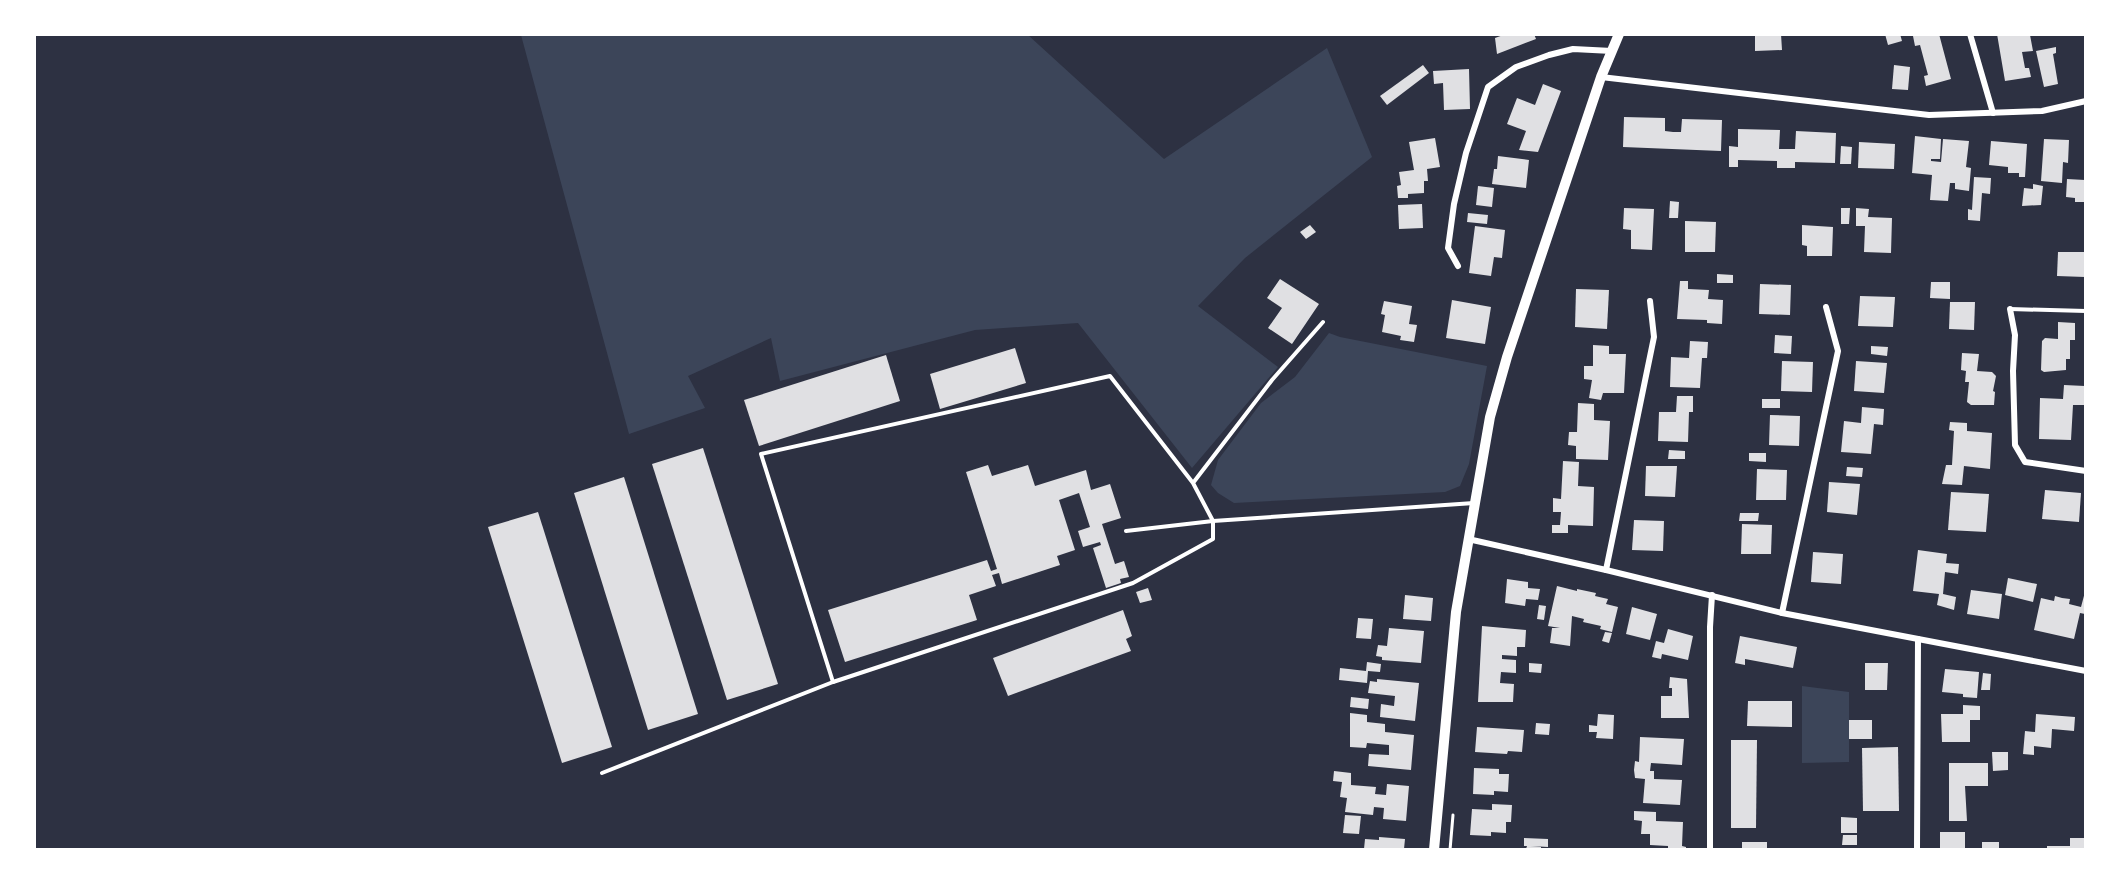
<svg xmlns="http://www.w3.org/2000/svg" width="2120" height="884" font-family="'Varela Round',sans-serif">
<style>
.green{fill:#3c4559}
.building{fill:#e0e0e3}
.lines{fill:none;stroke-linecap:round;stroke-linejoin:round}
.path{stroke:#fff;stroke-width:3}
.service{stroke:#fff;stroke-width:4}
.minor{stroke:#fff;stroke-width:6}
.secondary{stroke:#fff;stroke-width:10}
</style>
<rect width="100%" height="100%" fill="#2d3142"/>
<g class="green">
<polygon points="521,35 1028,35 1164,159 1327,48 1372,157 1245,258 1198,306 1278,367 1192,468 1078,323 975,330 780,381 771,338 688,376 705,408 629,434"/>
<polygon points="1329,333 1340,337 1487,366 1469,464 1460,486 1445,492 1234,503 1218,493 1211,485 1218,460 1261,403 1295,377"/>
<polygon points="1802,686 1849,692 1849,762 1802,763"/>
</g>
<g class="building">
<polygon points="1506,34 1534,34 1536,39 1497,54 1495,38"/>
<polygon points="1755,34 1781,34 1782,50 1755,51"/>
<polygon points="1885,34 1900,34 1902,41 1888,45"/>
<polygon points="1918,34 1939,34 1951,79 1926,86 1924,76 1928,75 1920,45 1915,46 1913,36"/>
<polygon points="1997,34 2030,35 2033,51 2022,52 2025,68 2029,68 2031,77 2005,81"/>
<polygon points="2056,47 2056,53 2053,54 2058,84 2044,87 2036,51"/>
<polygon points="1423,65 1429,73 1387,105 1380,96"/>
<polygon points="1894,65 1910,67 1908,90 1892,89"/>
<polygon points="1469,69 1470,109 1444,110 1443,83 1434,84 1433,71"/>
<polygon points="1543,84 1561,91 1538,152 1519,150 1526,131 1507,124 1517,98 1535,105"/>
<polygon points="1624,117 1665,118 1665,131 1673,132 1681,132 1682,119 1722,120 1721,151 1623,147"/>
<polygon points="1738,129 1780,130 1779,149 1795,149 1796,131 1836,133 1835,163 1795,162 1795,168 1777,168 1777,161 1738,160 1738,167 1729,167 1729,146 1738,147"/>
<polygon points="1915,136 1941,139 1940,159 1931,159 1931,161 1941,162 1943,139 1969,141 1966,167 1971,168 1969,191 1955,189 1955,183 1950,183 1948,201 1930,200 1932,175 1912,173"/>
<polygon points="1435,138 1440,167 1427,169 1428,181 1424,181 1424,193 1408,194 1408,198 1398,198 1397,186 1401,185 1399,172 1414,170 1409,142"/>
<polygon points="2044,139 2069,140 2068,163 2063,162 2062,183 2041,181"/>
<polygon points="1991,141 2027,144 2025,177 2019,177 2019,173 2008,173 2008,167 1989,165"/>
<polygon points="1859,142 1895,144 1894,169 1858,168"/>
<polygon points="1841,146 1852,147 1851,164 1840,164"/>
<polygon points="1498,156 1529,160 1526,188 1492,184 1494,169 1497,169"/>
<polygon points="1974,177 1991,178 1990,194 1982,193 1980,221 1968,220 1968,209 1972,210"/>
<polygon points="2067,179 2085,180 2085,202 2075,202 2075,198 2066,197"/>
<polygon points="2033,184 2043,186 2041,205 2022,206 2024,188 2033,189"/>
<polygon points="1478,186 1494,188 1492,207 1476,205"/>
<polygon points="1670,201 1679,202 1678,218 1669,218"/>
<polygon points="1422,204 1423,228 1399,229 1398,205"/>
<polygon points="1624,208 1654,209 1652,250 1631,249 1631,230 1623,229"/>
<polygon points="1841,208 1850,208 1849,224 1841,224"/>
<polygon points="1856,208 1869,209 1868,217 1892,218 1891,253 1864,252 1865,226 1856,226"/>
<polygon points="1468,213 1488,215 1487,224 1467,222"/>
<polygon points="1685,221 1716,222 1715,252 1685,252"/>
<polygon points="1310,225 1316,232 1306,239 1300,232"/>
<polygon points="1802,225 1833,227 1832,256 1807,256 1807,246 1802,245"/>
<polygon points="1475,226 1505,230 1502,258 1494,257 1491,276 1469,273"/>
<polygon points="2058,252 2085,252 2085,277 2057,276"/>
<polygon points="1717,274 1733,275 1733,283 1717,283"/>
<polygon points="1280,279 1319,304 1292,344 1268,328 1282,308 1267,298"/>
<polygon points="1680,281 1688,281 1688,289 1709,290 1708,299 1723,300 1722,324 1707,323 1707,320 1677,319"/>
<polygon points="1931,282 1950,282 1950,299 1930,298"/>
<polygon points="1760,284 1791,285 1790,315 1759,314"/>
<polygon points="1576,289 1609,290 1607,329 1575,327"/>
<polygon points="1860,296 1895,297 1893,327 1858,326"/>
<polygon points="1452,300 1491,307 1485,344 1446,338"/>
<polygon points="1384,301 1412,306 1409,324 1417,325 1414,342 1400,340 1401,336 1382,332 1385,315 1381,314"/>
<polygon points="1950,302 1975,302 1974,330 1949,329"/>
<polygon points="2058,322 2075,323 2075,340 2070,340 2070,359 2066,359 2066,370 2044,372 2041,370 2042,341 2045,338 2058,339"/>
<polygon points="1775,335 1792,336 1791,354 1774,353"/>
<polygon points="1690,341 1708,342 1707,358 1702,358 1700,388 1670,387 1671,357 1689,358"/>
<polygon points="1593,345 1609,346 1609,354 1626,354 1624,393 1603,393 1601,400 1589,398 1592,380 1584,379 1584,366 1593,366"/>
<polygon points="1871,346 1888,347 1887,356 1871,354"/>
<polygon points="1015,348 1026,383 940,409 930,374"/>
<polygon points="1962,353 1979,354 1977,371 1992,372 1996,376 1993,391 1995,392 1994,405 1971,405 1967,402 1969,382 1965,382 1966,371 1961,370"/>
<polygon points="886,355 900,401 759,446 744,400"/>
<polygon points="1782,361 1813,362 1812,392 1781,391"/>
<polygon points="1856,361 1887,363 1884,393 1854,391"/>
<polygon points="2064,385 2085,386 2085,405 2073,405 2071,440 2039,439 2040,398 2063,399"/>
<polygon points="1677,396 1693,396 1693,412 1689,412 1688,442 1658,441 1659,412 1676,412"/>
<rect x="1762" y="399" width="18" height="9"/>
<polygon points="1578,403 1594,404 1594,420 1610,421 1608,460 1576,459 1576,446 1568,445 1569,432 1577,432"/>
<polygon points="1862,407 1884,409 1883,425 1874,424 1871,454 1841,452 1844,421 1861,423"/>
<polygon points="1770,415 1800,416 1799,446 1769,445"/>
<polygon points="1950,422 1967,423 1967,431 1992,433 1990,469 1964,466 1962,485 1942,484 1946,465 1952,465 1954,431 1949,430"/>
<polygon points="703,448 778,684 727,700 652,464"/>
<polygon points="1669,450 1685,451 1685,459 1668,459"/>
<polygon points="1749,453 1766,453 1766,462 1749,461"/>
<polygon points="1563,461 1579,462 1578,486 1594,487 1593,526 1568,525 1568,533 1552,533 1552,525 1560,525 1561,512 1553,512 1553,498 1561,499"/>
<polygon points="988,465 992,476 1028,465 1035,486 1086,470 1091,490 1110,484 1121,518 1102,524 1115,564 1124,561 1129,577 1120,579 1121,583 1106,588 1093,548 1101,545 1100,542 1083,547 1078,531 1090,527 1079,493 1059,500 1075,550 1057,556 1060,565 1002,584 999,573 992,575 996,586 969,595 977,620 845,662 828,610 987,560 991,571 997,569 966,472"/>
<polygon points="1646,466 1677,466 1675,497 1645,496"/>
<polygon points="1847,467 1863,468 1862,477 1846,476"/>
<polygon points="1757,469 1787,470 1786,500 1756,500"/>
<polygon points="624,477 698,714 648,730 574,493"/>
<polygon points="1829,482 1860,484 1857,515 1827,512"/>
<polygon points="2045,490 2081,493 2079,522 2042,519"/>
<polygon points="1951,492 1989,494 1986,532 1948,530"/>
<polygon points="538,512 612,747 562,763 488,527"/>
<polygon points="1740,513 1759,513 1758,521 1739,521"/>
<polygon points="1634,520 1664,521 1663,551 1632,550"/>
<polygon points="1742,524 1772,525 1771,554 1741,554"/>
<polygon points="1918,550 1947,554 1946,563 1959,564 1958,574 1945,572 1943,594 1956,597 1954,610 1937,605 1939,594 1913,591"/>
<polygon points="1813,552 1843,554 1841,584 1811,582"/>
<polygon points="2008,578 2037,584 2033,602 2005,595"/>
<polygon points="1507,579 1528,582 1528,588 1540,589 1538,600 1526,599 1525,606 1505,603"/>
<polygon points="1557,586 1577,591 1577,589 1596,593 1595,596 1608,599 1606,604 1618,607 1612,632 1600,629 1601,626 1583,622 1584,619 1572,616 1570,646 1550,643 1552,628 1560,628 1548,626"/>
<polygon points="1148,588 1152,600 1140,603 1136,592"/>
<polygon points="1971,590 2002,594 1999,619 1967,614"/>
<polygon points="2085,592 2085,614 2080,613 2074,639 2034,630 2041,598 2054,601 2055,596 2062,598 2070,599 2069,604 2081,607"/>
<polygon points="1405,595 1433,598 1431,621 1403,619"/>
<polygon points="1539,605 1546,606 1544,620 1537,619"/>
<polygon points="1632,607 1657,614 1650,640 1626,634"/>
<polygon points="1123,610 1132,636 1126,639 1131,651 1008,696 993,658"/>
<polygon points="1358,618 1373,619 1371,639 1356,638"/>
<polygon points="1482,626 1526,630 1525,647 1517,647 1517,656 1502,655 1502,659 1516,660 1516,673 1501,672 1500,683 1514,684 1513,702 1478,702"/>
<polygon points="1389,628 1424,631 1421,663 1382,660 1382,657 1376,656 1378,645 1387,646"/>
<polygon points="1668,629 1693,636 1688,660 1662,654 1661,659 1652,657 1656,641 1664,643"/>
<polygon points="1605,632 1612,633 1609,643 1602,641"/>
<polygon points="1740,636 1797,647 1793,668 1745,659 1745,665 1735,663"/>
<polygon points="1367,662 1381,664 1380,672 1368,671 1367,683 1339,680 1340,668 1366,671"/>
<polygon points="1529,663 1542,664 1541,673 1529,672"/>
<polygon points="1865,663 1888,663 1887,690 1865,690"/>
<polygon points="1945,669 1979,672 1977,698 1963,697 1963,694 1942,692"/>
<polygon points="1983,673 1991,674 1990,690 1981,690"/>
<polygon points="1670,677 1687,679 1689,718 1661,718 1661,696 1672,696 1672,688 1669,688"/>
<polygon points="1377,679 1419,683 1415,721 1380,717 1381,704 1394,706 1395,696 1368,693 1370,681 1377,682"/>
<polygon points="1351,697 1369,699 1368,709 1350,707"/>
<polygon points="1748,701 1792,701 1792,727 1747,726"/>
<polygon points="1963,705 1980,706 1980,720 1970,720 1970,742 1942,742 1941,714 1963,714"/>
<polygon points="1350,713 1367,715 1367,722 1385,724 1385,732 1414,735 1411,770 1368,766 1369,754 1389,755 1389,745 1367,743 1366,748 1350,747"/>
<polygon points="1598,714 1614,715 1613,739 1596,738 1597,732 1589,732 1589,725 1597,726"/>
<polygon points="2036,714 2075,717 2074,731 2052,729 2051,748 2034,746 2034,755 2023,754 2025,731 2035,732"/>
<rect x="1849" y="720" width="23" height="19"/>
<polygon points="1536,723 1550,724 1549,735 1535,734"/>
<polygon points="1477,727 1524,730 1522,752 1508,751 1507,754 1475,752"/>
<polygon points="1640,737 1684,739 1682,765 1651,763 1650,771 1654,771 1654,779 1682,780 1680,805 1643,803 1645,779 1635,778 1634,770 1635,761 1639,762"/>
<polygon points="1731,740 1757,740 1756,828 1731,828"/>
<polygon points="1898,747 1899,811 1863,811 1862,748"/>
<polygon points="1992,752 2008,752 2008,770 1993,771"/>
<polygon points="1949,763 1988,763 1988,786 1965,786 1967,821 1949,821"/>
<polygon points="1474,768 1499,769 1499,774 1509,774 1508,792 1494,791 1494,795 1473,794"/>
<polygon points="1334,771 1351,773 1351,785 1376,787 1375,794 1386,795 1387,784 1409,786 1406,821 1383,819 1384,808 1374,807 1373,815 1345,812 1347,798 1340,797 1342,782 1333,781"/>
<polygon points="1492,804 1512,805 1511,822 1506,822 1506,833 1491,832 1491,836 1470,835 1472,809 1492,810"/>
<polygon points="1634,811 1656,812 1656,821 1683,822 1682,846 1686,847 1686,849 1668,849 1668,846 1650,845 1650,834 1641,834 1642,821 1634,820"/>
<polygon points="1345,815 1361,816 1359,834 1343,833"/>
<polygon points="1841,817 1857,818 1857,833 1841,833"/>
<rect x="1940" y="832" width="25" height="17"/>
<polygon points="1843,835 1857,835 1857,845 1842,845"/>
<polygon points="1379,837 1405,839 1404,849 1364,849 1365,839 1379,840"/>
<polygon points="1524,838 1548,839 1548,847 1531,846 1541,847 1541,849 1526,849 1527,846 1524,846"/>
<polygon points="2070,838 2085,838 2085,849 2047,849 2047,846 2070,846"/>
<rect x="1742" y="842" width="25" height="7"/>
<rect x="1982" y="842" width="17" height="7"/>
</g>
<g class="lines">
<polyline class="path" points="1450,850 1453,815"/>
<g class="service">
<polyline points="2010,309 2086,311"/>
<polyline points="1193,483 1110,376 761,454 833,682 1133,583 1213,539 1213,521 1193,483 1272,380 1323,322"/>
<polyline points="1126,531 1213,521 1474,503"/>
<polyline points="602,773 833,682"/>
</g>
<g class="minor">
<polyline points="1970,34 1993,113"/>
<polyline points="1601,77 1929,115 2042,111 2086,101"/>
<polyline points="1458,266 1448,248 1454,204 1466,153 1488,87 1516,67 1549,55 1573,49 1612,51"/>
<polyline points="2010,309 2015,335 2013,371 2015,445 2025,462 2086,471"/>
<polyline points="1468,539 1606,570 1782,613 2086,671"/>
<polyline points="1606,570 1654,337 1650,301"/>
<polyline points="1782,613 1838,351 1826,307"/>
<polyline points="1710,850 1710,627 1712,595"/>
<polyline points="1917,850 1918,639"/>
</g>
<polyline class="secondary" points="1434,850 1456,612 1490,417 1507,357 1601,77 1619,34"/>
</g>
<rect width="2120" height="884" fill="none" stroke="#ffffff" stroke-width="72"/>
</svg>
